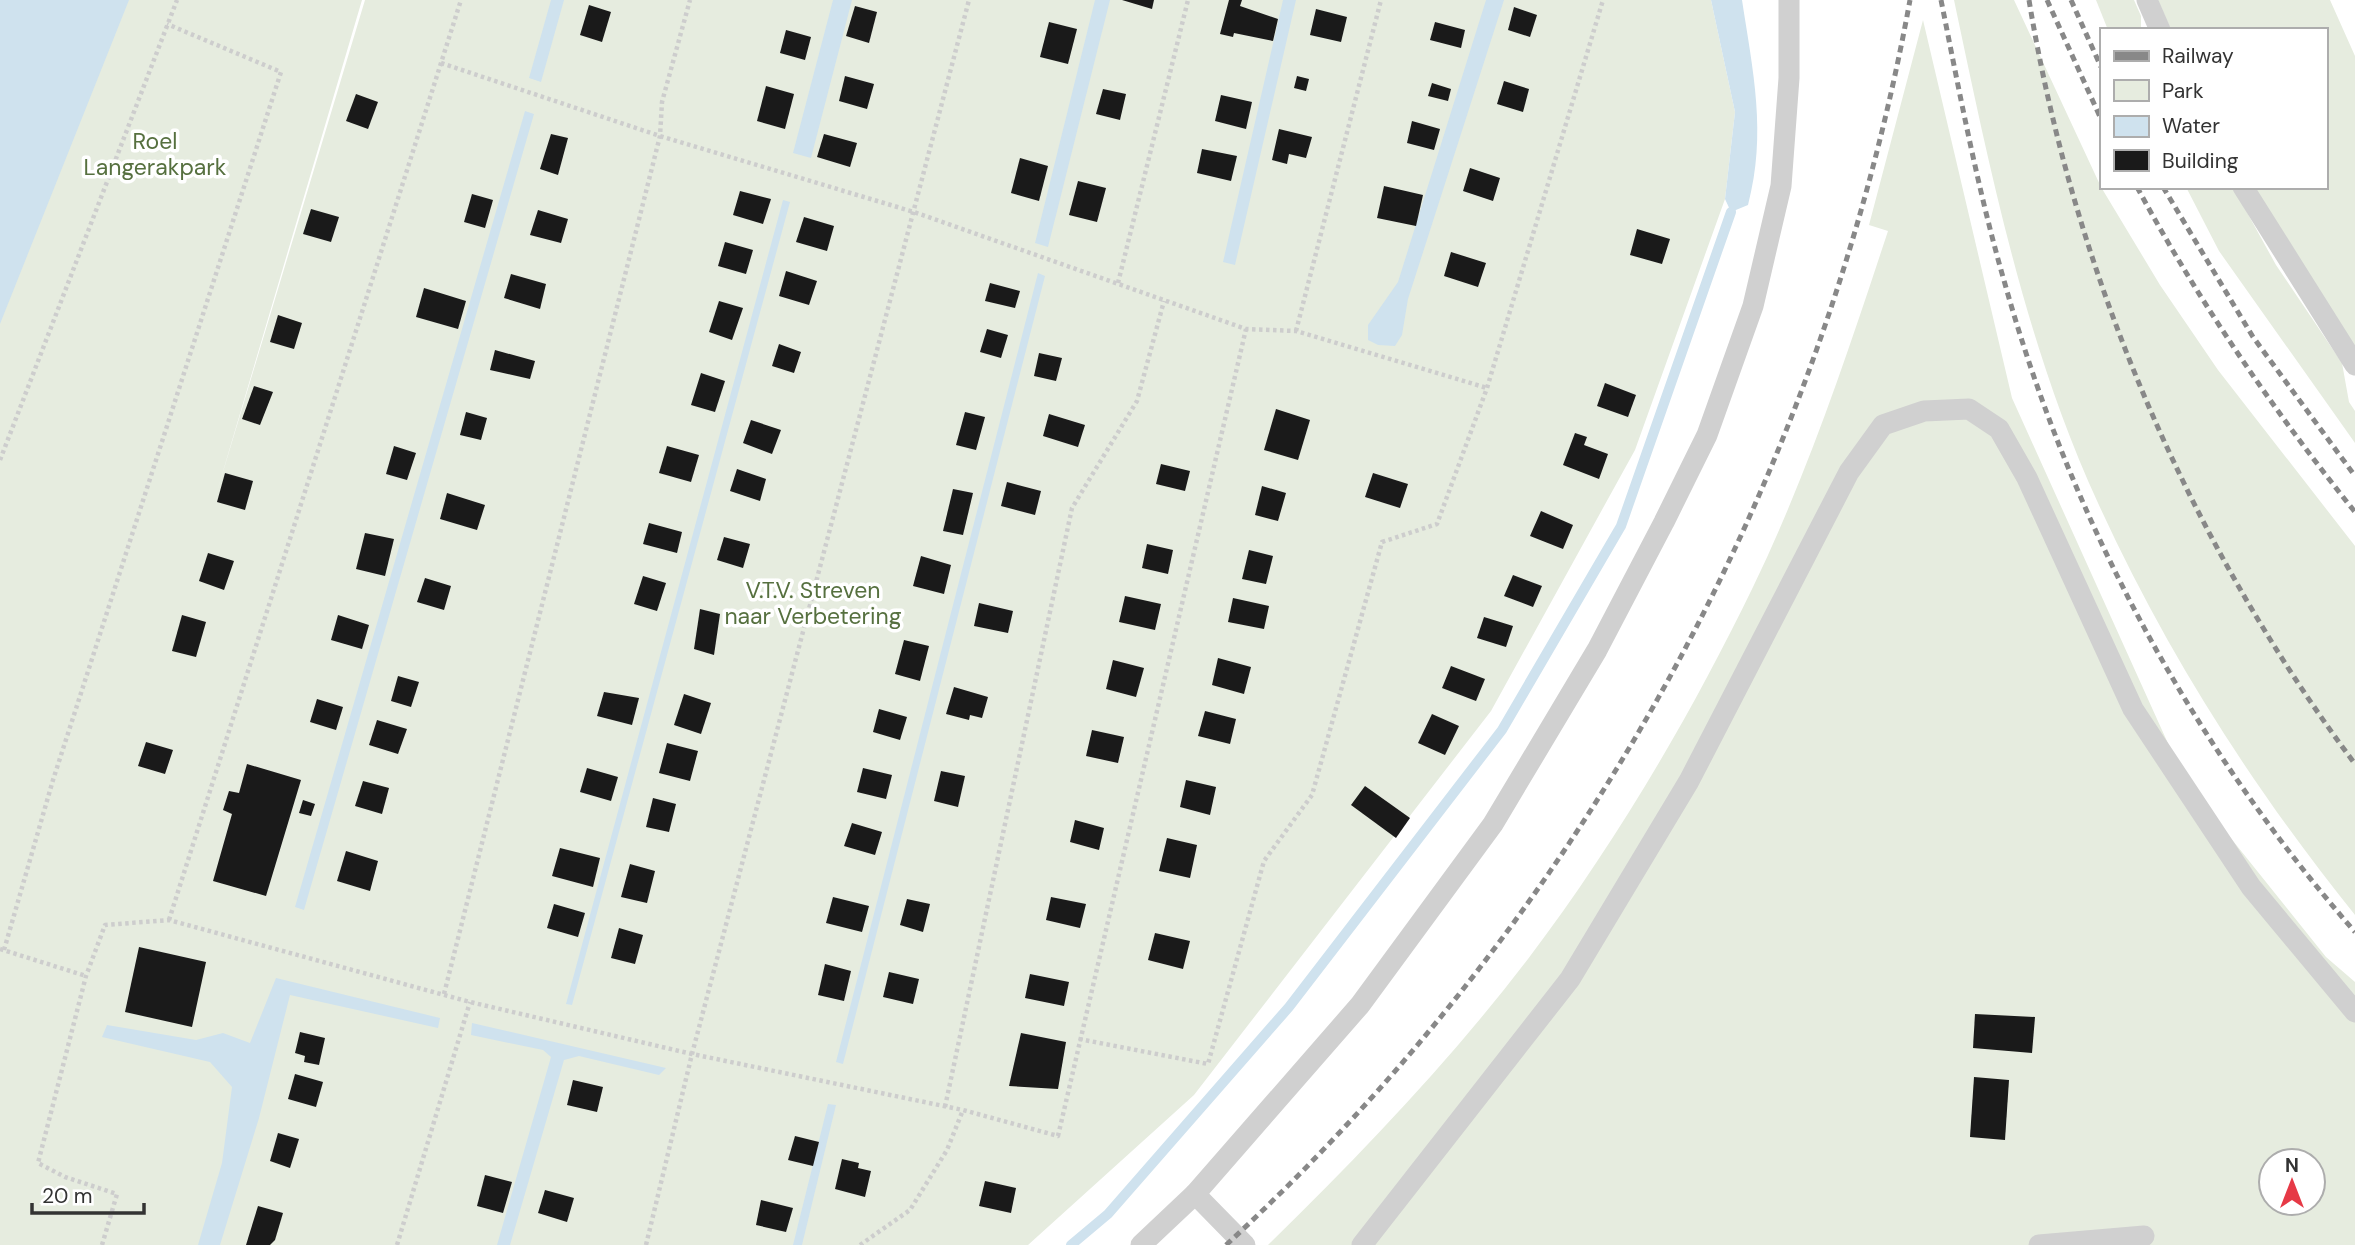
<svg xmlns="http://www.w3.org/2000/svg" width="2355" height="1245" font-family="'DM Sans',sans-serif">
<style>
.green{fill:#e6ecdf;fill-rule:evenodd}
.water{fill:#cfe2ee}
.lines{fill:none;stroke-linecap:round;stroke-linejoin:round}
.stream{stroke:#cfe2ee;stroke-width:10}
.building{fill:#1a1a1a}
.path{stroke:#cdcdcd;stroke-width:4.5;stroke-dasharray:3.5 3.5;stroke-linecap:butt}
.service{stroke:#d0d0d0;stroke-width:21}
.rail{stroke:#888;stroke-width:5;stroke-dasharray:7 5;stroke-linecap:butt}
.labels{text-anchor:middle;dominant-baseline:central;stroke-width:7;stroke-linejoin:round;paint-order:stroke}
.park-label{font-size:23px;fill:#56703f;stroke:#fff}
</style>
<rect width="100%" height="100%" fill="#fff"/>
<g class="green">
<polygon points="0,0 362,0 216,495 365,0 1711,0 1735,112 1725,199 1635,450 1491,711 1194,1095 1028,1245 0,1245"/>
<path d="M1954 0H2014L2101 187 2160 285 2218 370 2355 546V915C2252 787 2166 652 2098 503 2025 344 1990 170 1954 0Z"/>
<polygon points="2096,0 2134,0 2141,16 2141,30 2108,30"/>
<polygon points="2158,0 2330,0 2355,56 2355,350 2253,187 2325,187 2325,30 2171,30"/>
<path d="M1923 20 2012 398 2185 781 2326 957 2355 982V1245H1268C1360 1155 1450 1061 1528 959 1615 844 1690 717 1753 587 1808 473 1848 352 1888 231L1869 225ZM2271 1161H2313V1203H2271Z"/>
<polygon points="2186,187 2233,187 2276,265 2342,363 2349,402 2355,411 2355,443 2219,251"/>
</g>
<g class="water">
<polygon points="0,0 129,0 0,324"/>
<polygon points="551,0 564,0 541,82 529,78"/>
<polygon points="833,0 852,0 811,158 793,153"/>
<polygon points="1095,0 1110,0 1048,247 1035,243"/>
<polygon points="1283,0 1296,0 1235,265 1223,262"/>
<polygon points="1486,0 1504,0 1408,299 1402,335 1395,346 1378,345 1368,340 1368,325 1398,282"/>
<path d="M1711 0H1742C1753 72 1767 133 1748 205L1731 212 1725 199 1735 112Z"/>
<polygon points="525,111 534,114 304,910 295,907"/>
<polygon points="783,200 790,202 572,1005 566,1004"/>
<polygon points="1038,273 1045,276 843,1064 836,1062"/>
<polygon points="276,978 440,1018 438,1028 290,995 259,1118 220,1245 198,1245 222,1163 232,1087 210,1062 102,1037 107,1025 196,1040 223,1033 250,1043"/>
<polygon points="472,1023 666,1068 659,1075 579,1056 564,1060 510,1245 497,1245 551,1057 543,1050 471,1035"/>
<polygon points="828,1104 836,1105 802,1245 793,1245"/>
</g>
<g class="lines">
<polyline class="stream" points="1071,1245 1108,1214 1289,1007 1502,730 1621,526 1731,212"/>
</g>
<g class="building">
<polygon points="1122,0 1154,0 1152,9"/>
<polygon points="1229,0 1242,0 1240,6 1278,19 1273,41 1234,33 1233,37 1220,34"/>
<polygon points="589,5 611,12 602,42 580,35"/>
<polygon points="855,6 877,12 869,43 846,36"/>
<polygon points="1514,7 1537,15 1530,37 1508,30"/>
<polygon points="1316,9 1347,17 1341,42 1310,35"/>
<polygon points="1049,22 1077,29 1068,64 1040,57"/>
<polygon points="1435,22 1465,30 1461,48 1430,40"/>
<polygon points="786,30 811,37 805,60 780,53"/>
<polygon points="845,76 874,84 867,109 839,101"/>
<polygon points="1297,76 1309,79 1306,91 1294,88"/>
<polygon points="1504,81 1529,89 1523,112 1497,104"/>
<polygon points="1432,83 1451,89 1448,101 1428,96"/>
<polygon points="766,86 794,94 785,129 757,121"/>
<polygon points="1103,89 1126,94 1120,120 1096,114"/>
<polygon points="356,94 378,102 368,129 346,121"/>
<polygon points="1221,95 1252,102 1246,129 1215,121"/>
<polygon points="1412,121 1440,129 1434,150 1407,143"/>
<polygon points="1279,129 1312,137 1306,158 1289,154 1287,164 1272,160"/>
<polygon points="551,134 568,138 558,175 540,169"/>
<polygon points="824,134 857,143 850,167 817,157"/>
<polygon points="1202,149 1237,156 1231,181 1197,173"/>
<polygon points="1020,158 1048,166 1039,201 1011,193"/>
<polygon points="1470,168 1500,178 1493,201 1463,191"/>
<polygon points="1078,181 1106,188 1097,222 1069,215"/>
<polygon points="1384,186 1423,195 1416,226 1377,218"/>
<polygon points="740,191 771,199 763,224 733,215"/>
<polygon points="472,194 493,200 485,228 464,222"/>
<polygon points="311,209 339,217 331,242 303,234"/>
<polygon points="538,210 568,219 561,243 530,235"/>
<polygon points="804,217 834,226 827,251 796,242"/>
<polygon points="1637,229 1670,239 1662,264 1630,255"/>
<polygon points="725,242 753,250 746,274 718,266"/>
<polygon points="1451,252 1486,263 1478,287 1444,276"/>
<polygon points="786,271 817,281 809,305 779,296"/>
<polygon points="511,274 546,284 540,309 504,298"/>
<polygon points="990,283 1020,291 1015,308 985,301"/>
<polygon points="424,288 466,301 458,329 416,317"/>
<polygon points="719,301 743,308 732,340 709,332"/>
<polygon points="278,315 302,323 294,349 270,342"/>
<polygon points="987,329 1008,335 1001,358 980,352"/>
<polygon points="779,344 801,352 794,373 772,366"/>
<polygon points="495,350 535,361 530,379 490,370"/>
<polygon points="1039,353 1062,358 1056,381 1034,376"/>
<polygon points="701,373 725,381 715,412 691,405"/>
<polygon points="1605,383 1636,395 1628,417 1597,406"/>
<polygon points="254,386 273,392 260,425 242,419"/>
<polygon points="1276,409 1310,420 1298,460 1264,450"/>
<polygon points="466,412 487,418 481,440 460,435"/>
<polygon points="965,412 985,417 976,450 956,445"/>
<polygon points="1049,414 1085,425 1078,447 1043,436"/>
<polygon points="751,420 781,430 772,454 743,443"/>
<polygon points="1575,433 1587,437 1584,445 1608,454 1599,479 1563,465"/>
<polygon points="394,446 416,453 407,480 386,474"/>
<polygon points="667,446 699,455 691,482 659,473"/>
<polygon points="1161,464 1190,471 1185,491 1156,484"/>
<polygon points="737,469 766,479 760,501 730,491"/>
<polygon points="225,473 253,481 245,510 217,502"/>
<polygon points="1373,473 1408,484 1400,508 1365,497"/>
<polygon points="1007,482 1041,491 1035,515 1001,506"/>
<polygon points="1262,486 1286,493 1278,521 1255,515"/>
<polygon points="953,489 973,493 963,535 943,531"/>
<polygon points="447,493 485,505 477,530 440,519"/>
<polygon points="1541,511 1573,525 1563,549 1530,536"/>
<polygon points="649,523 682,532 677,553 643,544"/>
<polygon points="365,533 394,539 385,576 356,569"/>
<polygon points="724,537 750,544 743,568 717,560"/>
<polygon points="1147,544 1173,550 1168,574 1142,568"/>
<polygon points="1249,550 1273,556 1266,584 1242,579"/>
<polygon points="208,553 234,561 224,590 199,581"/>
<polygon points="921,556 951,565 944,594 913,586"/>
<polygon points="1513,575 1542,586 1533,607 1504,596"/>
<polygon points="643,576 666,583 657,611 634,604"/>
<polygon points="425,578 451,586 444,610 417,602"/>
<polygon points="1125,596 1161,604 1155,630 1119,622"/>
<polygon points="1233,598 1269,606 1264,629 1228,622"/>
<polygon points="979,603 1013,611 1008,633 974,626"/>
<polygon points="700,609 720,614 714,655 694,649"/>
<polygon points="182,615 206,622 196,657 172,651"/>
<polygon points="338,615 369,625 362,649 331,640"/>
<polygon points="1484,617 1513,626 1506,647 1477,638"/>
<polygon points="904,640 929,646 920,681 895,674"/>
<polygon points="1218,658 1251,667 1244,694 1212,685"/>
<polygon points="1113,660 1144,668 1136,697 1106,689"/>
<polygon points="1451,666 1485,679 1476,701 1442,688"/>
<polygon points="398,676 419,682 411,707 391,701"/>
<polygon points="954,687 988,697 982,718 970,715 969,720 946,714"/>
<polygon points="604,692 639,698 632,725 597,716"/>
<polygon points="684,694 711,703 701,734 674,725"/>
<polygon points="317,699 343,707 336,730 310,722"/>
<polygon points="879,709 907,717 900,740 873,732"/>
<polygon points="1205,711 1236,719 1230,744 1198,736"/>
<polygon points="1432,714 1459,726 1445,755 1418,743"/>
<polygon points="377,720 407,729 398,754 369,745"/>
<polygon points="1092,730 1124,737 1118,763 1086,756"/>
<polygon points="146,742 173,750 165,774 138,766"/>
<polygon points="667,743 698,751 690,781 659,773"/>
<polygon points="247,764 301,780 266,896 213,881 232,814 223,810 229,791 239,793"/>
<polygon points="587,768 618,777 611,801 580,792"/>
<polygon points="863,768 892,775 886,799 857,792"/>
<polygon points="941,771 965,776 958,807 934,801"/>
<polygon points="1186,780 1216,787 1210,815 1180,807"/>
<polygon points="363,781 389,788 382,814 355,806"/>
<polygon points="1365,786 1410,818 1396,838 1351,805"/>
<polygon points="653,798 676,804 669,832 646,827"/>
<polygon points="303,800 315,804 311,816 299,813"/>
<polygon points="1075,820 1104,828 1099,850 1070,842"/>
<polygon points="852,823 882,832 875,855 844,846"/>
<polygon points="1167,838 1197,845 1190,878 1159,871"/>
<polygon points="560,848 600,858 593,887 552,876"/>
<polygon points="346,851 378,861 370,891 337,881"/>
<polygon points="630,864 655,871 647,903 621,897"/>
<polygon points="833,897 869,906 862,932 826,923"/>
<polygon points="1051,897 1086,904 1080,928 1046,920"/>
<polygon points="907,899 930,904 923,932 900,925"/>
<polygon points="554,904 585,913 578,937 547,928"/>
<polygon points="619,928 643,935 635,964 611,958"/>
<polygon points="1155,933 1190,941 1183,969 1148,960"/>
<polygon points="139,947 206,962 192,1027 125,1012"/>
<polygon points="825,964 851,971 844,1001 818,995"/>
<polygon points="889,972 919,979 913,1004 883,997"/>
<polygon points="1030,974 1069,982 1064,1006 1025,998"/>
<polygon points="1975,1014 2035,1017 2032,1053 1973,1048"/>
<polygon points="300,1032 325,1038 319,1065 304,1062 305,1056 295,1053"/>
<polygon points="1021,1033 1066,1042 1058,1089 1009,1086"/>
<polygon points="295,1074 323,1082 316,1107 288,1099"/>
<polygon points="1974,1077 2009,1080 2005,1140 1970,1137"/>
<polygon points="573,1080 603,1087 597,1112 567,1105"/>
<polygon points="278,1133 299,1139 290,1168 270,1161"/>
<polygon points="795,1136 819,1142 813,1166 788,1160"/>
<polygon points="842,1159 859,1163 858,1168 871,1171 865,1197 835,1189"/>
<polygon points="485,1175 512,1182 503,1213 477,1206"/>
<polygon points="985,1181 1016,1188 1011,1213 979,1206"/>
<polygon points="545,1190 574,1198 567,1222 538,1213"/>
<polygon points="761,1200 793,1208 786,1232 756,1225"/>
<polygon points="258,1206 283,1213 275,1240 270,1245 246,1245"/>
</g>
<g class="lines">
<g class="path">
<polyline points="441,63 660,136 914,212 1246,329 1296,331 1487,388"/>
<polyline points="1118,283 1188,0"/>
<polyline points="1296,331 1381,0"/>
<polyline points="0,460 177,0"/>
<polyline points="169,920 461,0"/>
<polyline points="0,949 86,976"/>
<polyline points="4,950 53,780 281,72 167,24"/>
<polyline points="444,994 660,136 662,102 690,0"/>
<polyline points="1079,1039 1208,1064 1264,861 1312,795 1382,542 1437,524 1487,388 1603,0"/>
<polyline points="945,1107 1072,508 1137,401 1164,301"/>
<polyline points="102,1245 117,1194 65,1177 38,1163 86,976 105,925 169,920 470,1002 692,1054 963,1110 1058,1136 1246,329"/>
<polyline points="397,1245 470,1002"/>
<polyline points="646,1245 692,1054 969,0"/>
<polyline points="860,1245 910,1210 947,1150 963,1110"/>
</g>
<g class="service">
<polyline points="2147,0 2160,30"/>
<polyline points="2243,187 2355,365"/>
<polyline points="1141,1245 1195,1194"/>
<polyline points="1245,1245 1195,1194 1360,1005 1493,824 1597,650 1664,522 1707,435 1753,306 1781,186 1789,78 1789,0"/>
<polyline points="1362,1245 1570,979 1689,781 1849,472 1883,425 1924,411 1969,409 1999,429 2027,478 2133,709 2251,887 2355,1012"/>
<polyline points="2039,1245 2144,1236"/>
</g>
<g class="rail">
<path d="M1941 0C1960 95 1978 191 2005 284 2072 523 2192 745 2355 932"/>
<path d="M2029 0C2074 274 2189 542 2355 764"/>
<polyline points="2047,0 2101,119"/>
<polyline points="2071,0 2101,67"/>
<path d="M2137 187C2199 302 2273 410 2355 512"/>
<polyline points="2163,187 2253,337 2355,476"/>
<path d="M1226 1245C1583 916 1823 477 1910 0"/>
</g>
</g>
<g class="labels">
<g class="park-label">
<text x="155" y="141">Roel<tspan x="155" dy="26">Langerakpark</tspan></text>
<text x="813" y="590">V.T.V. Streven<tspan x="813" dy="26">naar Verbetering</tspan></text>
</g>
</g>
<rect x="2100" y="28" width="228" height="161" fill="#ffffff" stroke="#adadad" stroke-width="2"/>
<rect x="2114" y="51" width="35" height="10" fill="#888888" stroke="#adadad" stroke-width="2"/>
<text x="2162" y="63" font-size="21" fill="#333333">Railway</text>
<rect x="2114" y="80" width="35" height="21" fill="#e6ecdf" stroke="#adadad" stroke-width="2"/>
<text x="2162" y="98" font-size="21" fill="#333333">Park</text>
<rect x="2114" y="116" width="35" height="21" fill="#cfe2ee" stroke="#adadad" stroke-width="2"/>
<text x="2162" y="133" font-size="21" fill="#333333">Water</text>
<rect x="2114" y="150" width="35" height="21" fill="#1a1a1a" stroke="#adadad" stroke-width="2"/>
<text x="2162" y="168" font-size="21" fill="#333333">Building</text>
<g transform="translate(2292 1182)"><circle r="33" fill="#ffffff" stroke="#adadad" stroke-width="2"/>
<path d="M0-5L12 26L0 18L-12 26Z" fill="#e63946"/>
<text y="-10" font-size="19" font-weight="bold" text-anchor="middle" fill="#333333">N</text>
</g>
<path d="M32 1203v10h112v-10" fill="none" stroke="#333333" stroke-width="3.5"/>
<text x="42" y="1203" font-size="21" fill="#333333" stroke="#ffffff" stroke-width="5" paint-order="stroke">20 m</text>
</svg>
